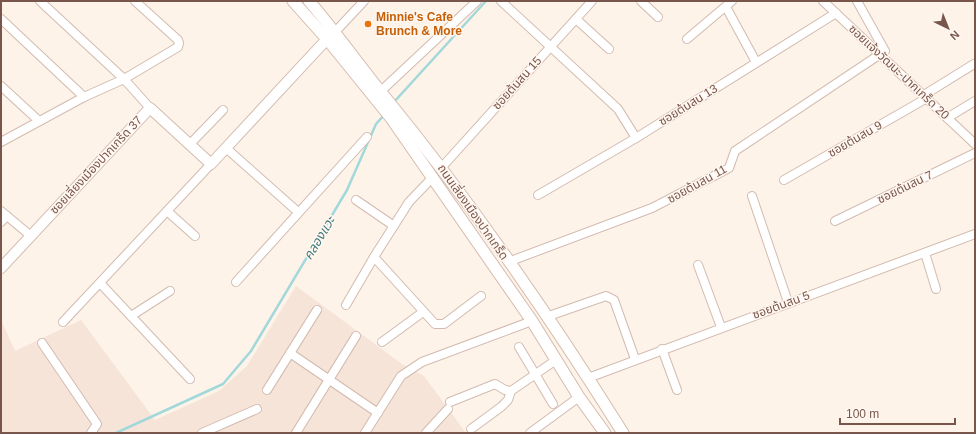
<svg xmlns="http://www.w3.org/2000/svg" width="976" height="434" font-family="Arial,'Noto Sans Thai',sans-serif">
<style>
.residential{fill:#f5e4d7}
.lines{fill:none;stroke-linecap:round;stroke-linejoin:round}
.stream{stroke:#a2d8da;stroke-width:2.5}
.minor-casing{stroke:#d3bbb0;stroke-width:10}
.tertiary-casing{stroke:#d3bbb0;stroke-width:12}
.secondary-casing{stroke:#d6bbad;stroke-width:13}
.minor{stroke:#fff;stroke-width:8}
.tertiary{stroke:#fff;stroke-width:10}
.secondary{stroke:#fff;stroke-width:11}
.food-dot{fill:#e8710a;stroke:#fff7f0;stroke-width:1.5}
.labels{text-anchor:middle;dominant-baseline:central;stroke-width:3;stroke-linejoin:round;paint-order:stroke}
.food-label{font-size:12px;font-weight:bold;fill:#c56008;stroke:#fff7f0;text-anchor:start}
.street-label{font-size:12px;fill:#79564b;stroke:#fff7f0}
.water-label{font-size:13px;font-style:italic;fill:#3d7c7e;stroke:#fff7f0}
</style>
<rect width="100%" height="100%" fill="#fdf3e9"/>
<polygon class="residential" points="296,286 402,364 424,376 466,433 1,433 1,320 15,351 81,320 155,420 219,391 247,366"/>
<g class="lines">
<g class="stream">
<polyline points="394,102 486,1"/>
<polyline points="116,433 223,384 251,351 347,190 376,124 385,114"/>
</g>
<defs>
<g id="minor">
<polyline points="40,1 124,79 150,108"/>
<polyline points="501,1 618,109 636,138"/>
<polyline points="641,1 658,17"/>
<polyline points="823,1 975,144"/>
<polyline points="726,7 756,62"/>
<polyline points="1,19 84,97"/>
<polyline points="576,19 609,49"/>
<polyline points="335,32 364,1"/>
<polyline points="687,39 732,1"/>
<polyline points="1,86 39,121"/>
<polyline points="381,91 477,1"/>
<polyline points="924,95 974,64"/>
<polyline points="947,118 975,101"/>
<polyline points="1,142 84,97 124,79 178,47 179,43 178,40 135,1"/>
<polyline points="189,145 223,110"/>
<polyline points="226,148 298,212"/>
<polyline points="442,167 592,1"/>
<polyline points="433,177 409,202 374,257 435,324 444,324 481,296"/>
<polyline points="784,180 927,98"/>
<polyline points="538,195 636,138 836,13"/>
<polyline points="752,196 788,302"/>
<polyline points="356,200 394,226"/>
<polyline points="1,211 31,236"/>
<polyline points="167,211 195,236"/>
<polyline points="835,221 975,153"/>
<polyline points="1,222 7,216"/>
<polyline points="925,253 936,289"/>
<polyline points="508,262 652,208 729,168 735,151 885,51 857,1"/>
<polyline points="698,265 721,327"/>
<polyline points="236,282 367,137"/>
<polyline points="100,283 190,379"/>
<polyline points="346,305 374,257"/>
<polyline points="131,316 170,291"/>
<polyline points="546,317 606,296 614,300 635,359"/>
<polyline points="63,322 211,164"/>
<polyline points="382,342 423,312"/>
<polyline points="42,343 97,424 91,433"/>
<polyline points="519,347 553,404"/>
<polyline points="662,349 677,390"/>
<polyline points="290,353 378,413"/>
<polyline points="588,378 975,234"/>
<polyline points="267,390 317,310"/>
<polyline points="450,402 495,384 505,390 511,391"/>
<polyline points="471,429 501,407 508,400 511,391 556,360"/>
<polyline points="202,433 257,409"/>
<polyline points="296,433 356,336"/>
<polyline points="365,433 401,376 422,362 532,321"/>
<polyline points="426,433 448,409"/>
<polyline points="530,433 579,397"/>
</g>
<polyline id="tertiary" points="1,268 150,108 211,164 327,39"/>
<g id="secondary">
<polyline points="293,1 327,39 391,118 532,321 579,397 605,433"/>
<path d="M309 1C334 30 356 61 380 91 469 199 549 315 623 433"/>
</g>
</defs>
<use href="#minor" class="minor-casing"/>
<use href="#tertiary" class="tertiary-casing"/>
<use href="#secondary" class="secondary-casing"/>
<use href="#minor" class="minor"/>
<use href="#tertiary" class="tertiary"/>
<use href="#secondary" class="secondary"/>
</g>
<circle class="food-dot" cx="368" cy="24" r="4"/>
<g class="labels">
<g class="food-label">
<text x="376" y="17">Minnie's Cafe<tspan x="376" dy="14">Brunch &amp; More</tspan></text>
</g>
<g class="street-label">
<text transform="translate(899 72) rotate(43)">ซอยแจ้งวัฒนะ-ปากเกร็ด 20</text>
<text transform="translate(517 83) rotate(-48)">ซอยต้นสน 15</text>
<text transform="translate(688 105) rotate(-32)">ซอยต้นสน 13</text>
<text transform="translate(855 139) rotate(-30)">ซอยต้นสน 9</text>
<text transform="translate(96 165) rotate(-47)">ซอยเลี่ยงเมืองปากเกร็ด 37</text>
<text transform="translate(697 184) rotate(-29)">ซอยต้นสน 11</text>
<text transform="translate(905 187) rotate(-26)">ซอยต้นสน 7</text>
<text transform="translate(473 212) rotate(55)">ถนนเลี่ยงเมืองปากเกร็ด</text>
<text transform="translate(781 305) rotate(-20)">ซอยต้นสน 5</text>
</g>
<g class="water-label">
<text transform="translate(319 238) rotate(-59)">คลองแวะ</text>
</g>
</g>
<rect width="976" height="434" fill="none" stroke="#79564b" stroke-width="4"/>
<g transform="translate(948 28) rotate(137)" stroke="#fff7f0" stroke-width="3" paint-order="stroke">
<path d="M0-3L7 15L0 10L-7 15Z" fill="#79564b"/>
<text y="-6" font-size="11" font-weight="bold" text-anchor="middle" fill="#79564b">N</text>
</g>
<path d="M840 418v6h115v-6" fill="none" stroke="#79564b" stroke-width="2"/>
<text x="846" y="418" font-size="12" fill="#79564b" stroke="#fff7f0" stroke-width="3" paint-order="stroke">100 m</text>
</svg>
